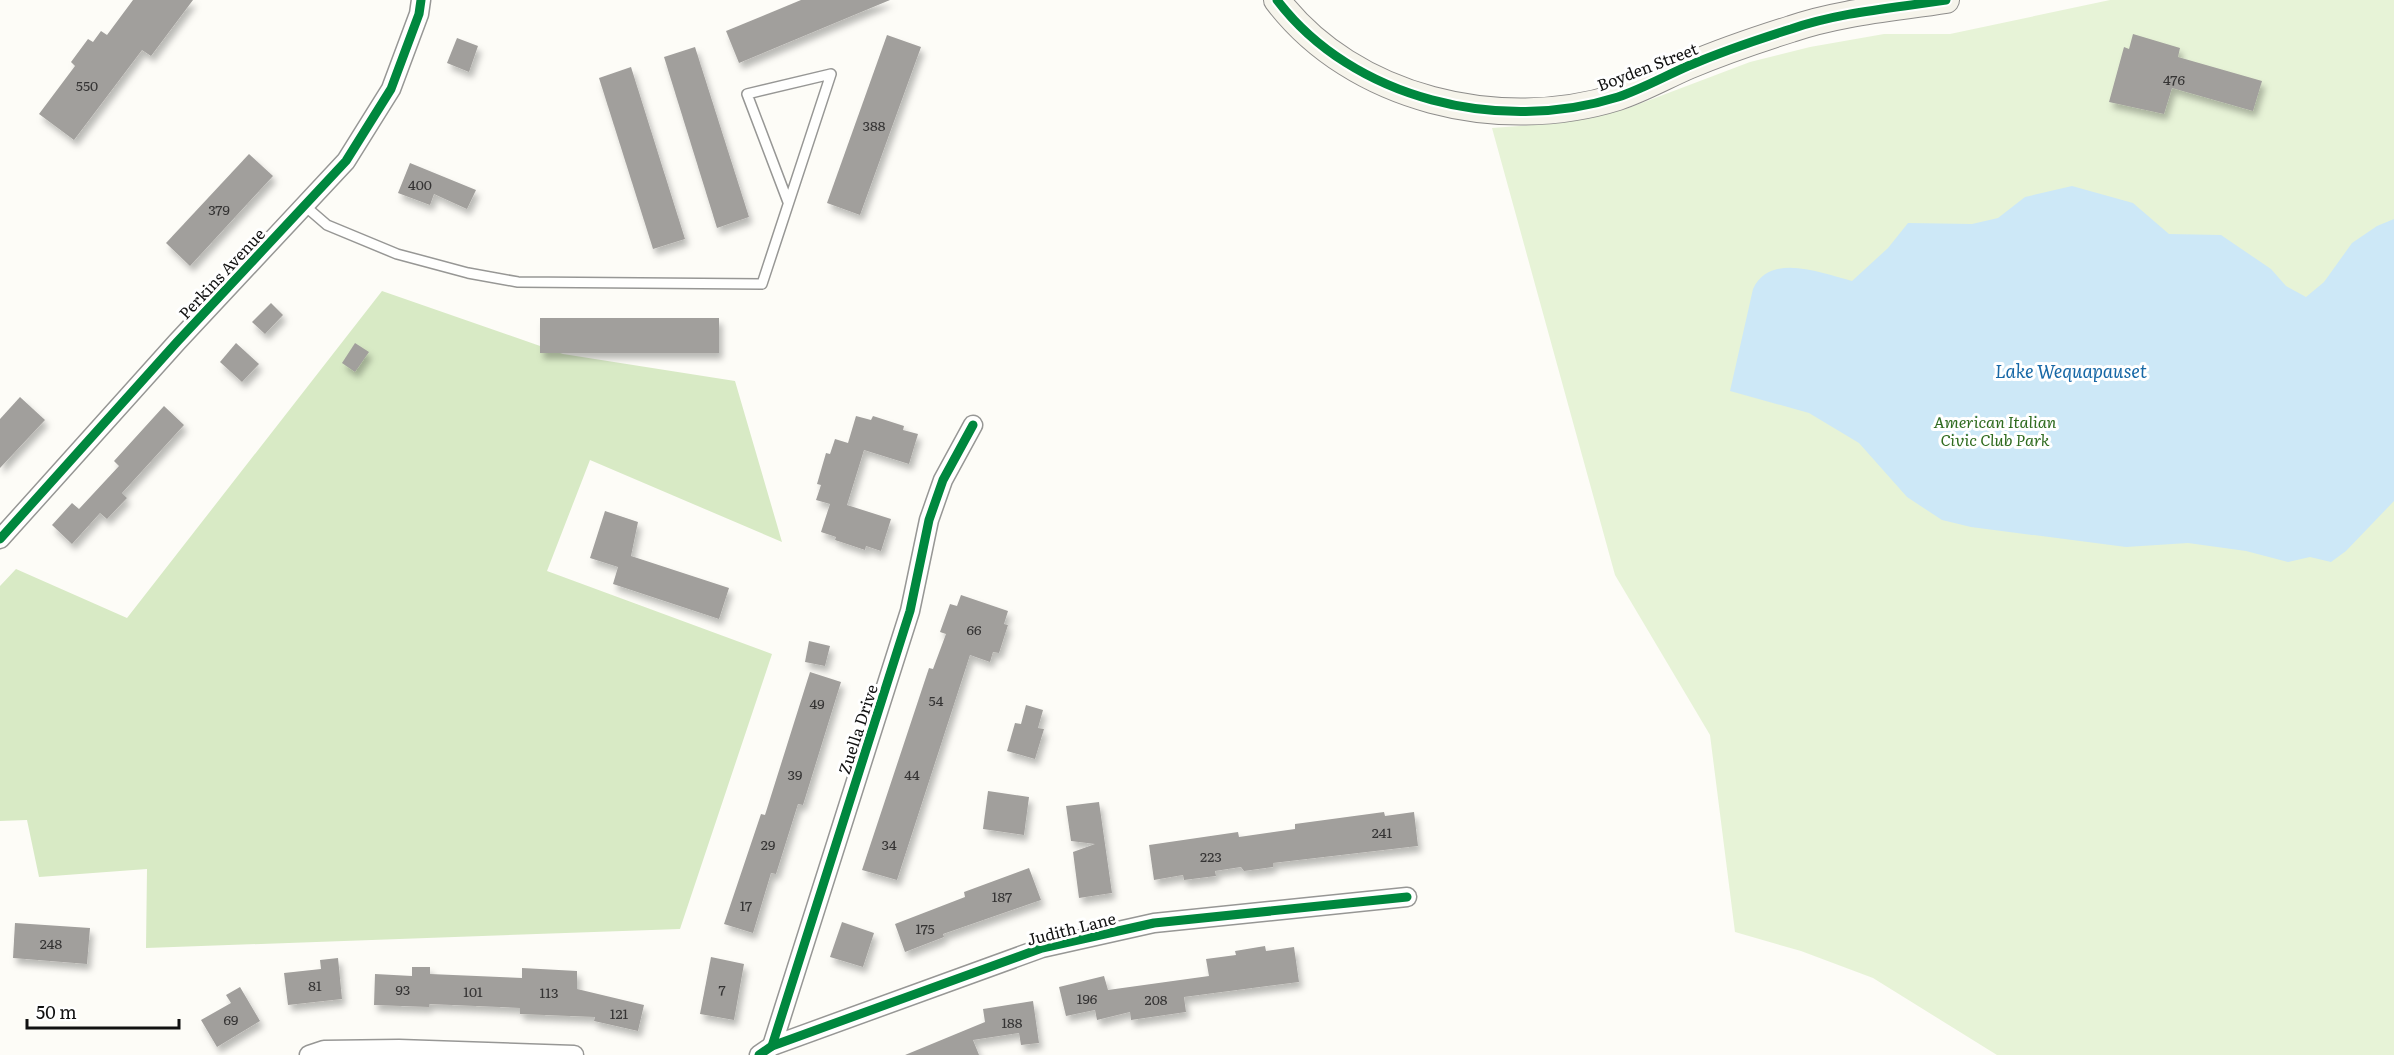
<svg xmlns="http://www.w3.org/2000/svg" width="2394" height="1055" font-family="Literata,serif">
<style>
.green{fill:#e7f3d7}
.forest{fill:#d8eac5}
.water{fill:#cde8f7}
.building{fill:#a19f9c;filter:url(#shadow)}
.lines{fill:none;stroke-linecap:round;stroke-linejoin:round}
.lane-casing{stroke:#979795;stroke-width:12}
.street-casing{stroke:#979795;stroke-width:21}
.secondary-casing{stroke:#8e8d8b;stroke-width:28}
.lane{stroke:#fffffe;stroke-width:9}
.street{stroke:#fffffe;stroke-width:18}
.secondary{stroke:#f6f4eb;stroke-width:26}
.cycleway-casing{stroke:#fff;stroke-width:13}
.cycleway{stroke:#00873e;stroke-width:9}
.labels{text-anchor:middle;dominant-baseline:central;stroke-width:6;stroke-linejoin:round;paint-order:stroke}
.number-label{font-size:14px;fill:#353434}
.street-label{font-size:16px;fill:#111;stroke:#fff}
.park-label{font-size:16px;font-style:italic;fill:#2f6b1f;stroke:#fff}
.water-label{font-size:18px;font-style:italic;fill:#1768a6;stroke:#fff}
</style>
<defs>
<filter id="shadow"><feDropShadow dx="3.5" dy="6" stdDeviation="3" flood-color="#0004"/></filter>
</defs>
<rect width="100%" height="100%" fill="#fdfcf7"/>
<polygon class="green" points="2110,0 2394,0 2394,1055 1997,1055 1873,978 1801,951 1735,932 1710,735 1615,575 1492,128 1560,123 1626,109 1750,62 1810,47 1884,34 1950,34"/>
<polygon class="forest" points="382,291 563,354 735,381 782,542 590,460 547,571 772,654 680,929 146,948 147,869 39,877 27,820 0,821 0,586 16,569 127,618"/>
<path class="water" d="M2072 186 2133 203 2169 234 2221 235 2271 269 2286 286 2306 297 2324 282 2352 243 2377 226 2394 219V501L2346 551 2331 562 2310 557 2288 562 2246 551 2188 543 2126 547 1971 527 1942 520 1907 497 1859 443 1809 413 1730 391 1753 289C1770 252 1821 273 1852 281L1888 248 1908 223 1972 224 1998 218 2025 197Z"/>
<g class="building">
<polygon points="133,0 193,0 151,56 142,50 74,140 39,114 75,66 71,62 88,39 93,42 101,31 107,35"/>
<polygon points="801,0 890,0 739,63 726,31"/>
<polygon points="2133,34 2180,48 2178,57 2262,81 2253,111 2172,88 2164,114 2109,102 2124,47 2129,49"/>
<polygon points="887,35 921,47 860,215 827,203"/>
<polygon points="457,38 478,46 469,72 447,63"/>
<polygon points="695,47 749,217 717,228 664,57"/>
<polygon points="631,67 685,239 653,249 599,78"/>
<polygon points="249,154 273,176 190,266 166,243"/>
<polygon points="410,163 476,190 467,209 434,194 430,205 398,193"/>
<polygon points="271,303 283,315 265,334 252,322"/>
<rect x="540" y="318" width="179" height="35"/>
<polygon points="236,343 259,364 242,382 220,362"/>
<polygon points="355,343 369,352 355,372 342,363"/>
<polygon points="20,397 45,420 0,468 0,419"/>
<polygon points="164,406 184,425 122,493 127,498 107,519 100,513 72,544 52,525 72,503 79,509 119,466 114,461"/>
<polygon points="856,416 871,420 873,416 904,426 903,430 918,434 909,464 864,450 847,505 891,519 881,551 866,546 865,550 835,540 836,537 821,532 830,504 816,500 821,485 817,484 826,453 830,454 835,439 848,443"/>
<polygon points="605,511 638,522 631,556 729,588 719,619 613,584 618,567 590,558"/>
<polygon points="961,595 1008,611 1004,624 1008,625 999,653 993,652 990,662 970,655 897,880 862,870 929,668 933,669 946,634 940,632 950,604 957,606"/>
<polygon points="809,641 830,646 825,666 805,662"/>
<polygon points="810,672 841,682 803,805 798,804 776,874 771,873 753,933 724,924 761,814 765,815"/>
<polygon points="1026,705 1043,710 1038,728 1044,729 1035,759 1007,751 1015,723 1021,724"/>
<polygon points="988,791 1029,797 1024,835 983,829"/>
<polygon points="1099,802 1112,893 1079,898 1073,852 1095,844 1071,841 1066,806"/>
<polygon points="1384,812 1385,816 1414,812 1418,846 1273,863 1273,867 1244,871 1241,867 1215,871 1216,876 1184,880 1183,875 1154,880 1149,845 1238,832 1239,837 1295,829 1295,824"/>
<polygon points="1029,868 1041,900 943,934 944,937 905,952 895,924 965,897 964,892"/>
<polygon points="842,922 874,933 863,967 830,957"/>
<polygon points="15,923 90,928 87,964 13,958"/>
<polygon points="1265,946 1266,951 1294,947 1299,982 1184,997 1186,1012 1131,1020 1130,1012 1097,1020 1095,1010 1066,1016 1059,987 1104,976 1108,990 1209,976 1206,959 1236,955 1235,951"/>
<polygon points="711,957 744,964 734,1020 700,1014"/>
<polygon points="338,958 342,999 288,1005 284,973 321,969 320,960"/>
<polygon points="412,967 430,967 430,974 522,978 522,968 577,971 577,989 644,1005 638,1031 594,1021 595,1017 520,1014 520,1008 429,1004 429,1007 374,1005 375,974 412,976"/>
<polygon points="240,987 260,1021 217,1047 201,1020 231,1003 226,995"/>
<polygon points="1033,1001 1039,1043 1021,1045 1019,1033 973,1040 979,1055 905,1055 985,1022 983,1009"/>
</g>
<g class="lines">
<defs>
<polyline id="lane" points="305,206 327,225 397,254 468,273 518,282 762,284 831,74 747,94 788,202"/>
<g id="street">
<polyline points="0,539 177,342 346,161 391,89 419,14 421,0"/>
<polyline points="772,1046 910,611 929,520 943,480 973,425"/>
<polyline points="309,1055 324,1050 399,1049 574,1055"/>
<polyline points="759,1055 772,1046 1042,948 1154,923 1407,897"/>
</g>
<path id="secondary" d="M1277 0C1353 100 1500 134 1618 97 1642 89 1665 76 1688 66 1721 52 1756 40 1791 29 1840 12 1895 8 1946 0"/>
</defs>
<use href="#lane" class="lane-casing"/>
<use href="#street" class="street-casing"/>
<use href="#secondary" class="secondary-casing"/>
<use href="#lane" class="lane"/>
<use href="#street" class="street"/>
<use href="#secondary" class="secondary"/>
<defs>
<g id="cycleway">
<path d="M1277 0C1353 100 1500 134 1618 97 1642 89 1665 76 1688 66 1721 52 1756 40 1791 29 1840 12 1895 8 1946 0"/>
<polyline points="0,539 177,342 346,161 391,89 419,14 421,0"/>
<polyline points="772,1046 910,611 929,520 943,480 973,425"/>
<polyline points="759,1055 772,1046 1042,948 1154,923 1407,897"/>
</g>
</defs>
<use href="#cycleway" class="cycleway-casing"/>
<use href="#cycleway" class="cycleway"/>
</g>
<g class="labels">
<g class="number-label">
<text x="2174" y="79">476</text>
<text x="87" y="85">550</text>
<text x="874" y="125">388</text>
<text x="420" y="184">400</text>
<text x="219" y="209">379</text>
<text x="974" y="629">66</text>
<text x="936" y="700">54</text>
<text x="817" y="703">49</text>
<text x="795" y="774">39</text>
<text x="912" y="774">44</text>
<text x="1382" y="832">241</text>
<text x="768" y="844">29</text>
<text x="889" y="844">34</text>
<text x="1211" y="856">223</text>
<text x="1002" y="896">187</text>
<text x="746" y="905">17</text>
<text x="925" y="928">175</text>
<text x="51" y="943">248</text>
<text x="315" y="985">81</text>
<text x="403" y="989">93</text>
<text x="722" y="989">7</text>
<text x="473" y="991">101</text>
<text x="549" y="992">113</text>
<text x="1087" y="998">196</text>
<text x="1156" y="999">208</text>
<text x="619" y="1013">121</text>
<text x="231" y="1019">69</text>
<text x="1012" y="1022">188</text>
</g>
<g class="street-label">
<text transform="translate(1647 66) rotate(-21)">Boyden Street</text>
<text transform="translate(221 273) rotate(-47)">Perkins Avenue</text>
<text transform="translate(857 729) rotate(-72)">Zuella Drive</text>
<text transform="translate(1071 928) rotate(-14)">Judith Lane</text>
</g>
<g class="park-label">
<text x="1995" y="421">American Italian<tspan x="1995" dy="18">Civic Club Park</tspan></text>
</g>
<g class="water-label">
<text x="2071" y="370">Lake Wequapauset</text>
</g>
</g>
<path d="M27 1019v9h152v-9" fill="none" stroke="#111111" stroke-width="3"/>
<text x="36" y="1019" font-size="18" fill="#111111" stroke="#ffffff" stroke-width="4.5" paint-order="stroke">50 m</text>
</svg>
